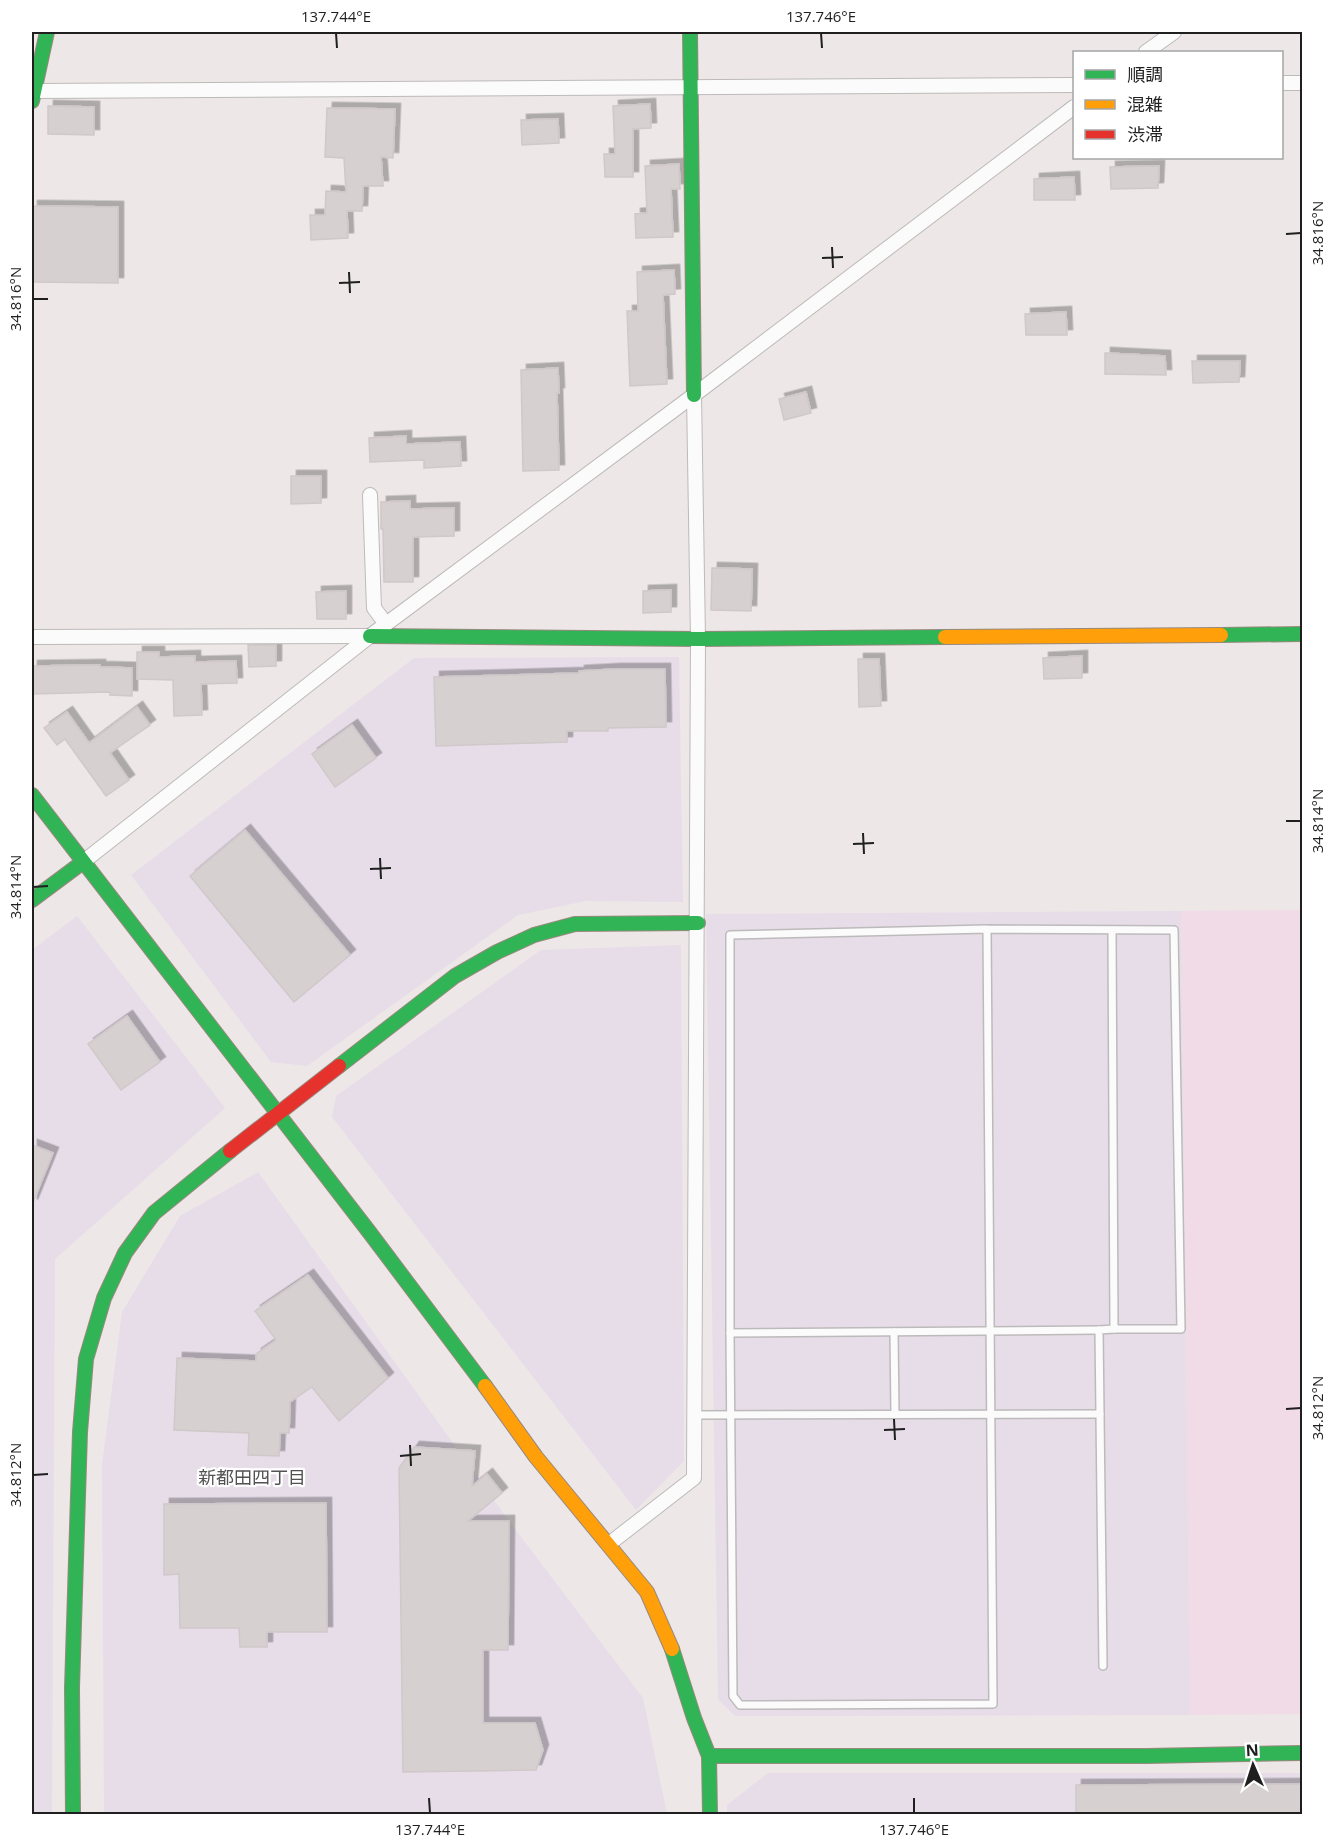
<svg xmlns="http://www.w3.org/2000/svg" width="1334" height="1846" font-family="'Open Sans','Noto Sans JP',sans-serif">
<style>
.commercial{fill:#f0dbe6}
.industrial{fill:#e6dde9}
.building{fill:#d6d0d1;stroke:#d0c8c9;stroke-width:1.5;filter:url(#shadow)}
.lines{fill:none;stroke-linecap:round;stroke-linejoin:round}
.lane-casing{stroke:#bdbaba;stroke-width:10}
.street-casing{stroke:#bdbaba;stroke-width:16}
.fast-casing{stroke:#98897e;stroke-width:16}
.slow-casing{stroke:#98897e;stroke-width:16}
.jam-casing{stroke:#98897e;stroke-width:16}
.lane{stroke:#fcfbfb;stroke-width:7}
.street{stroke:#fcfbfb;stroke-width:14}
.fast{stroke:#30b455;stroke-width:14}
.slow{stroke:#ff9f0a;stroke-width:14}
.jam{stroke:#e5322d;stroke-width:14}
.ticks{fill:none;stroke:#1f1f1f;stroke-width:2}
.labels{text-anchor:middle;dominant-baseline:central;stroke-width:4.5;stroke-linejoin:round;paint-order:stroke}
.neighbourhood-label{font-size:18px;fill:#525252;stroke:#fff}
.neatline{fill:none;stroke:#1f1f1f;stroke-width:2}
.ticks-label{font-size:15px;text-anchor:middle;fill:#1f1f1f}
</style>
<defs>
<filter id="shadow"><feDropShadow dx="5.5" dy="-5.5" stdDeviation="0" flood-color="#0004"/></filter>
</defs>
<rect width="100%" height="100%" fill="#ede7e7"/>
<polygon class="commercial" points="1302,910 1302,1714 1190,1715 1181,911"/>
<g class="industrial">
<polygon points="679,657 683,902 586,901 518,915 307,1066 271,1062 131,875 414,658"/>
<polygon points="1181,911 1190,1715 735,1716 718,1699 706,914"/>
<polygon points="77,916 225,1108 55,1259 52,1814 32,1814 32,950"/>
<polygon points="681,945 684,1461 636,1510 332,1117 336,1096 541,950"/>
<polygon points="258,1172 509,1521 643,1698 667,1814 104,1814 102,1465 122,1312 180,1216"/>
<polygon points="768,1773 1302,1773 1302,1814 727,1814 727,1805"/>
</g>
<g class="building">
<polygon points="650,104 651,128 633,129 633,177 605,177 604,154 615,154 613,106"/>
<polygon points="48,106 94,107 94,135 48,134"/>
<polygon points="327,108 395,109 393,158 381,157 383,186 363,186 362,211 347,211 348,238 311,240 310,215 325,215 326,191 346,192 344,158 325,157"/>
<polygon points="558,119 559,143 522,145 521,120"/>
<polygon points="679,164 680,189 671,189 673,237 636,238 635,214 647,213 645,166"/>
<polygon points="1159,166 1158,188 1111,189 1110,167"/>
<polygon points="1074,177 1075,200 1034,200 1034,179"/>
<polygon points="32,206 118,207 118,283 32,282"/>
<polygon points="674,270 675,294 663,295 667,384 630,386 627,311 638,311 637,272"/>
<polygon points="1066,312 1067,335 1026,335 1025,314"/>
<polygon points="1105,353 1165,356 1166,375 1105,374"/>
<polygon points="1192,361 1240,361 1239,382 1193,383"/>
<polygon points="558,368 559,393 557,393 559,470 523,471 521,370"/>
<polygon points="806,392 811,413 784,420 779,399"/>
<polygon points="406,436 406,444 460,442 461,466 424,468 424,460 370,462 369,438"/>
<polygon points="291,476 321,476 321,503 291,504"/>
<polygon points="410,501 410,509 454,508 454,536 413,537 413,582 384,582 383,529 381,529 381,502"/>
<polygon points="712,568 752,569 751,611 711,610"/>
<polygon points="671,590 671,612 643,613 643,591"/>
<polygon points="346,591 346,619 317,619 316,592"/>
<polygon points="248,645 276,645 276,666 249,667"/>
<polygon points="137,652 159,652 159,657 195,656 195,662 236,661 237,683 201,684 202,715 174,716 173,680 137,679"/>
<polygon points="1082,656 1082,678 1044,679 1043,658"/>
<polygon points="858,659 879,659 881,706 859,707"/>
<polygon points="100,665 100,667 132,668 132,696 110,695 110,692 32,694 32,666"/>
<polygon points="615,669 665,669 666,727 608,728 608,731 567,731 567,742 436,746 434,677 579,673 579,671"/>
<polygon points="137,707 150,725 110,753 129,780 106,796 65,739 57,745 44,728 67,712 89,743"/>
<polygon points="352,725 376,758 335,787 312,754"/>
<polygon points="245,830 350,955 294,1002 190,876"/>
<polygon points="127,1016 160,1062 121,1090 88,1044"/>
<polygon points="32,1145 53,1153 32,1205"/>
<polygon points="308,1275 388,1378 339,1421 312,1387 290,1402 289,1433 280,1433 279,1456 248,1455 249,1433 174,1430 177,1358 256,1361 256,1354 276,1340 255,1311"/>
<polygon points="414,1447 475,1451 472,1486 487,1474 502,1493 468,1521 509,1521 508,1650 483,1650 483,1723 535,1723 543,1750 536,1770 403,1772 399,1468"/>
<polygon points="326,1503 327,1632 267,1632 267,1647 240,1647 239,1628 180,1628 179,1574 164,1575 164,1504"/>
<polygon points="1302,1784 1302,1815 1076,1815 1076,1785"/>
</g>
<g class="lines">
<defs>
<g id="lane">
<polyline points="987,929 993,1704 740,1705 733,1696 730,1333 730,935 987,929 1174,930 1181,1329 1114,1329"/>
<polyline points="894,1332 895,1414"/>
<polyline points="730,1333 1099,1330"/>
<polyline points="695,1415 1100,1414"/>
<polyline points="1103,1666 1099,1330 1114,1329 1112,930"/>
</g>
<g id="street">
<polyline points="1146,52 1174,32"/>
<polyline points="1282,83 1302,83"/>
<polyline points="34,91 1074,85"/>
<polyline points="370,495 374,608 386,624"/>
<polyline points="32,637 370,636"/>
<polyline points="83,862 370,636 694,395 1074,107"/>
<polyline points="609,1544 694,1478 698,639 694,395"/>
</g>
<g id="fast">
<polyline points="690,32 694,395"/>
<polyline points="32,101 47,32"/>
<polyline points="1221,635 1302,634"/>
<polyline points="370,636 698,639 945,637"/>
<polyline points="32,795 370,1233 485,1386"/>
<polyline points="32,900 83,862"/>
<polyline points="339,1066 455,976 497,952 534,935 575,924 698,923"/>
<polyline points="672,1649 694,1718 709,1756 710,1814"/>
<polyline points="709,1756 1147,1756 1302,1753"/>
<polyline points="73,1814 72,1688 80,1432 86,1359 104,1298 125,1253 154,1213 230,1151"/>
</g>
<g id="slow">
<polyline points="945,637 1221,635"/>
<polyline points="485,1386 536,1457 647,1592 672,1649"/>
</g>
<polyline id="jam" points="230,1151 339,1066"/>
</defs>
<use href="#lane" class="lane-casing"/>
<use href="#street" class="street-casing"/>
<use href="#fast" class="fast-casing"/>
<use href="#slow" class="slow-casing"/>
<use href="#jam" class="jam-casing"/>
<use href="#lane" class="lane"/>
<use href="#street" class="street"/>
<use href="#fast" class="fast"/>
<use href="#slow" class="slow"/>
<use href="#jam" class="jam"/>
</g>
<path class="ticks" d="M336 33 337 48M821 33 822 48M1286 234 1301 233M832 247 833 268M822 258 843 257M349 272 350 293M339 283 360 282M33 299H48M1286 821H1301M863 833 864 854M853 844 874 843M380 858 381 879M370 869 391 868M33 887 48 886M1286 1409 1301 1408M894 1419 895 1440M884 1430 905 1429M410 1445 411 1466M400 1456 421 1454M33 1475 48 1474M429 1798 430 1813M914 1798V1813"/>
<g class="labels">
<g class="neighbourhood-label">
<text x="252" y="1477">新都田四丁目</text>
</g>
</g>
<rect width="1334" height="1846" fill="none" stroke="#ffffff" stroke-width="66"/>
<rect x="1073" y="51" width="210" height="108" fill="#ffffff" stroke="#a5a5a5" stroke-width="1.5"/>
<rect x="1085" y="70" width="30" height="9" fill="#30b455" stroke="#a5a5a5" stroke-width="1.5"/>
<text x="1127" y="81" font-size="18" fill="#1f1f1f">順調</text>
<rect x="1085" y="100" width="30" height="9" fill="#ff9f0a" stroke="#a5a5a5" stroke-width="1.5"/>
<text x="1127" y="111" font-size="18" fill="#1f1f1f">混雑</text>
<rect x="1085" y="130" width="30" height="9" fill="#e5322d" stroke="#a5a5a5" stroke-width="1.5"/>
<text x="1127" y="141" font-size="18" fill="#1f1f1f">渋滞</text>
<g transform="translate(1253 1765) rotate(357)" stroke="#ffffff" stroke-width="4.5" paint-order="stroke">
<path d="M0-4.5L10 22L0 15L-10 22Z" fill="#1f1f1f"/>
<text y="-9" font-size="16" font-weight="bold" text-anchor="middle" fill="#1f1f1f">N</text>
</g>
<rect x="33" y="33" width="1268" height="1780" class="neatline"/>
<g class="ticks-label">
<text x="336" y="22">137.744°E</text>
<text x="821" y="22">137.746°E</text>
<text transform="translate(1318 233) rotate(-90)" y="5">34.816°N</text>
<text transform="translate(16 299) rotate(-90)" y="5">34.816°N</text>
<text transform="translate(1318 821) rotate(-90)" y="5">34.814°N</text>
<text transform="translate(16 887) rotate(-90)" y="5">34.814°N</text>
<text transform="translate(1318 1408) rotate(-90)" y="5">34.812°N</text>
<text transform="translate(16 1475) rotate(-90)" y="5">34.812°N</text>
<text x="430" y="1835">137.744°E</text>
<text x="914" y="1835">137.746°E</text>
</g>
</svg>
